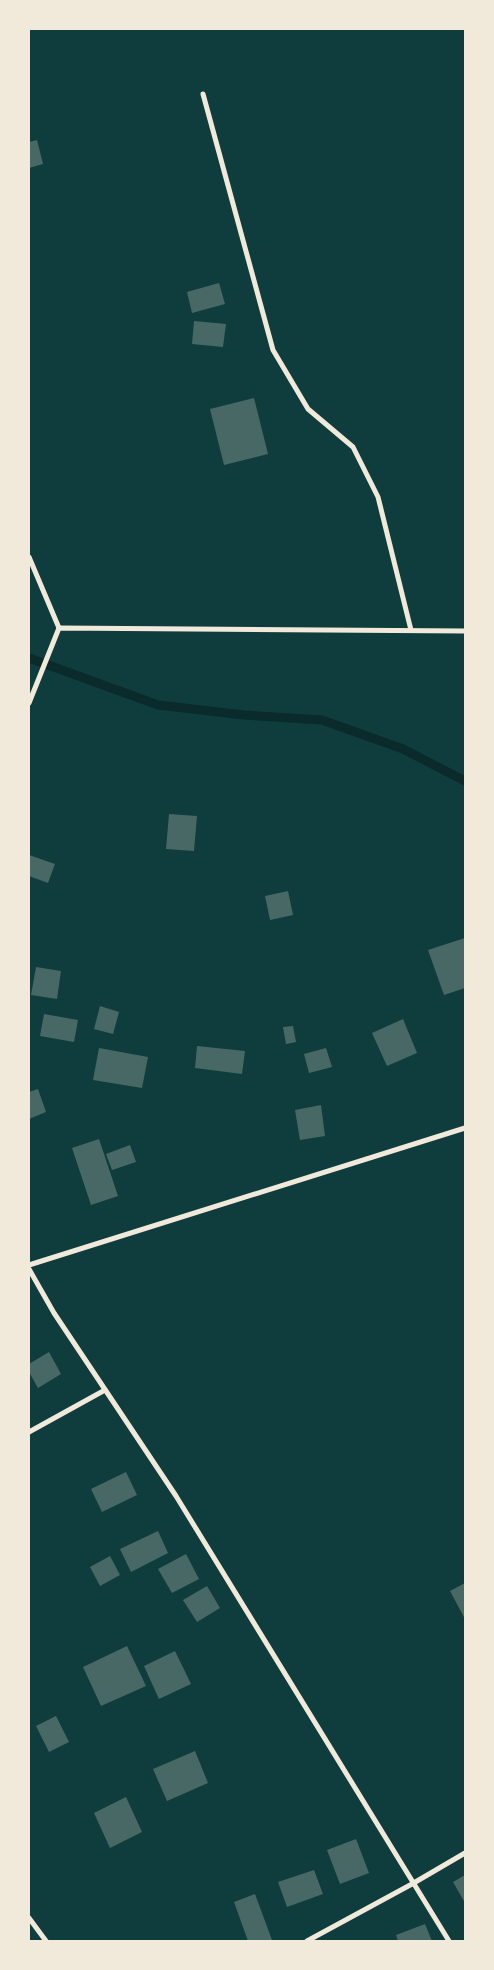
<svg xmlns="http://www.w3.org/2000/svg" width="494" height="1970" font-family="'Open Sans',sans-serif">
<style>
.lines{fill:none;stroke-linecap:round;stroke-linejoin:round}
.stream{stroke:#0a2a2b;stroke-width:9}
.building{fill:#486865}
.minor{stroke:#f1e9da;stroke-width:5}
</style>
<rect width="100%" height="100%" fill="#0f3d3e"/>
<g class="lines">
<polyline class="stream" points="29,658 158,705 244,715 322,720 403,749 465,781"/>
</g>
<g class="building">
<polygon points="37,140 43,164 29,168 29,142"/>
<polygon points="219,283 225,304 192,313 187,292"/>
<polygon points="194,321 226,324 223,347 192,344"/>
<polygon points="254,398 268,454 224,465 210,409"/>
<polygon points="169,814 197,816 194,851 166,849"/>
<polygon points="29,855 55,864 48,883 29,876"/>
<polygon points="288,891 293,915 270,920 265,896"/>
<polygon points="465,938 465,988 444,995 428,950"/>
<polygon points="36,967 61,971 57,999 31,995"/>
<polygon points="100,1006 119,1012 113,1034 94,1029"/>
<polygon points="44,1014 78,1020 74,1042 40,1036"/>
<polygon points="403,1019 417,1053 387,1066 372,1033"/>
<polygon points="293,1026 296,1042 286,1044 283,1027"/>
<polygon points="197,1046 245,1051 242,1074 195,1068"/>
<polygon points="99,1048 148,1057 142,1088 93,1080"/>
<polygon points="326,1048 332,1067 309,1073 304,1054"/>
<polygon points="38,1089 46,1112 29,1119 29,1092"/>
<polygon points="321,1105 325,1136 300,1140 295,1110"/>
<polygon points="99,1139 118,1196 91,1205 72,1148"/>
<polygon points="130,1145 136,1162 112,1170 106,1154"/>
<polygon points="49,1352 61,1374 38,1388 29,1372 29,1364"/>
<polygon points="126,1472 137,1495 102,1512 91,1489"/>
<polygon points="158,1531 168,1553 131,1572 120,1549"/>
<polygon points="186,1554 199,1579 172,1593 158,1569"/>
<polygon points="110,1556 120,1575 100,1586 90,1567"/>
<polygon points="465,1583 465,1619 450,1591"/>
<polygon points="207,1586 220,1608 197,1622 183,1600"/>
<polygon points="127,1646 146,1686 101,1706 83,1667"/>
<polygon points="175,1651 191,1684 159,1699 144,1666"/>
<polygon points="56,1716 69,1742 49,1752 36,1726"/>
<polygon points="195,1751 208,1783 167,1801 153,1769"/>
<polygon points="126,1797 142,1832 110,1848 94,1813"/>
<polygon points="356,1839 369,1873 340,1884 327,1850"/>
<polygon points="314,1870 323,1894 287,1907 278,1882"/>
<polygon points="465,1875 465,1903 453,1882"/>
<polygon points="255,1894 272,1940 268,1941 248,1941 234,1902"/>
<polygon points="425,1924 432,1941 398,1941 396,1935"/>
</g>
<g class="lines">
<g class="minor">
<polyline points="203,94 273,350 308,409 353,447 378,497 411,630"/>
<polyline points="29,557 59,628"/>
<polyline points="29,703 59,628 465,631"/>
<polyline points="29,1265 465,1128"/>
<polyline points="29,1269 54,1313 176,1496 449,1941"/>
<polyline points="29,1432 105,1390"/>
<polyline points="29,1918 46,1941"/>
<polyline points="307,1941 412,1884 465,1853"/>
</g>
</g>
<rect width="494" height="1970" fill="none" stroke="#f1e9da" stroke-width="60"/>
</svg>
